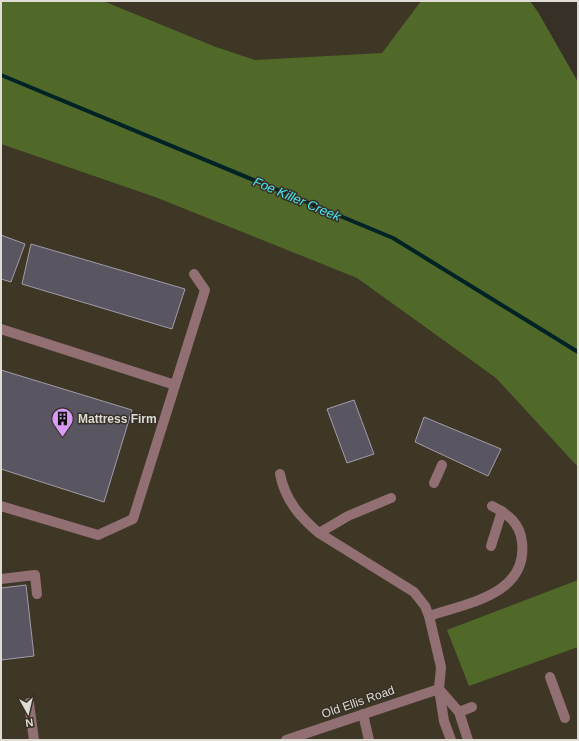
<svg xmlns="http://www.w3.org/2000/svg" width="579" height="741" font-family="Helvetica,sans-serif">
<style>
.built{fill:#3f3726}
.forest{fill:#506928}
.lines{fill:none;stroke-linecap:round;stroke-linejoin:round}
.stream{stroke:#012325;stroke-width:4}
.building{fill:#595561;stroke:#a19ca9}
.minor{stroke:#916f73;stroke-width:10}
.labels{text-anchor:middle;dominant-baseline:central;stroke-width:3;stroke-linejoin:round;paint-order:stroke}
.poi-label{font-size:12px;font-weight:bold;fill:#dfdcd5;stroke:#363026;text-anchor:start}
.street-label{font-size:12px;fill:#dfdcd5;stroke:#363026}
.water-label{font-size:13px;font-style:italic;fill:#48e4ee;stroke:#363026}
</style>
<rect width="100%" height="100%" fill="#363026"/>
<g class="built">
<polygon points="103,1 421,1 382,53 255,60 216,47"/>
<polygon points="1,144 155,197 357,278 496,378 578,467 578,740 1,740"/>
</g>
<g class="forest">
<polygon points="1,1 103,1 216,47 255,60 382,53 421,1 530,1 538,12 578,82 578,467 496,378 357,278 155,197 1,144"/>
<polygon points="578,580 578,647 469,686 447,630"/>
</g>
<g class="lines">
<polyline class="stream" points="1,75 393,238 578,352"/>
</g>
<g class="building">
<polygon points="1,235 25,244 11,282 1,279"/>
<polygon points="31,244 185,289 172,329 22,284"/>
<polygon points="1,370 132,410 104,502 1,469"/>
<polygon points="354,400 374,454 347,463 327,409"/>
<polygon points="424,417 501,449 488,476 415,442"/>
<polygon points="26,585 34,656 1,660 1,588"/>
</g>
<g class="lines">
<g class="minor">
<polyline points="1,329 175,385"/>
<path d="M280 474C285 500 300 517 319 533L348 516 391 498"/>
<polyline points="434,483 442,465"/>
<polyline points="1,506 98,535 133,519 205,290 194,274"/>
<polyline points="319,533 414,592 425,606 429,616"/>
<polyline points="491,546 502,511"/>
<polyline points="1,579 35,575 37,594"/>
<polyline points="550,677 565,718"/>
<polyline points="439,689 459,712 468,740"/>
<polyline points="29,703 34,740"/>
<polyline points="459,712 472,707"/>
<polyline points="363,714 369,740"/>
<polyline points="286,740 439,689"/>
<path d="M451 740 444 721 439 689 441 667 429 616C467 603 528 595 522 542 520 523 508 514 492 506"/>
</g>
</g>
<defs>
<symbol id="building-pin" viewBox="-11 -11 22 30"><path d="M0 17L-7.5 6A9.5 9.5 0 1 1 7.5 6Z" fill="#d99af7" stroke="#363026"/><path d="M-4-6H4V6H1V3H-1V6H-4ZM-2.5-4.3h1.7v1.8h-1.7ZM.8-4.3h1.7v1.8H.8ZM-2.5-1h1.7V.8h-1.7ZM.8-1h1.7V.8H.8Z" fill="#111"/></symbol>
</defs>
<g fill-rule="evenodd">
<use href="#building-pin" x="50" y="406" width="25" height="34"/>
</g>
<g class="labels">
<g class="poi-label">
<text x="78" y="419">Mattress Firm</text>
</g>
<g class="street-label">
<text transform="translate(358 702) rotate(-19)">Old Ellis Road</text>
</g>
<g class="water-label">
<text transform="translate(297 199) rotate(23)">Foe Killer Creek</text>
</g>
</g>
<rect width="579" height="741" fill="none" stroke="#dfdcd5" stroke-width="4"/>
<g transform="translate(28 713) rotate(172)" stroke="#363026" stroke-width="3" paint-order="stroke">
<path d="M0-3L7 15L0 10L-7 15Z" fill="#dfdcd5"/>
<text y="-6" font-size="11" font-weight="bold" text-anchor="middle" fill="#dfdcd5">N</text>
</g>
</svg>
